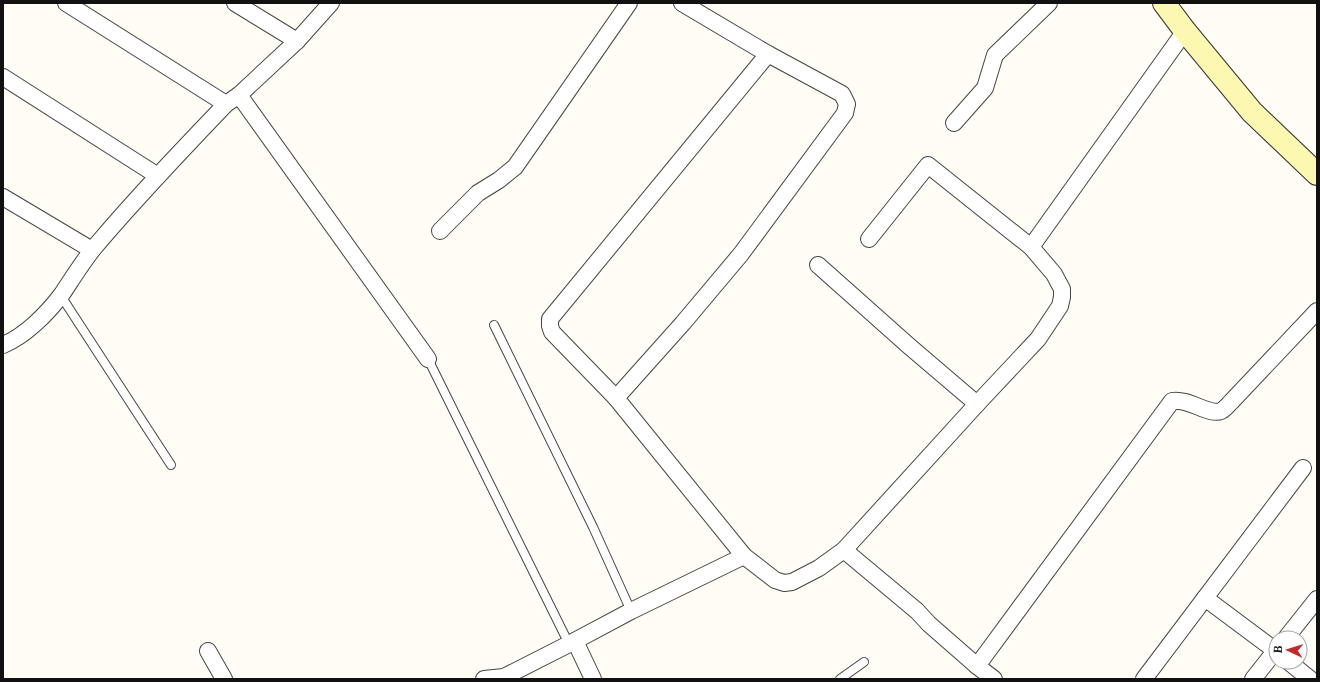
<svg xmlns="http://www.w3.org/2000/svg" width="1320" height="682" font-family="Merriweather,serif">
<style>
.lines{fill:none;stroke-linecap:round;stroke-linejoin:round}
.service-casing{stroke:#444;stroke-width:10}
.minor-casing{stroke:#444;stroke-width:18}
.secondary-casing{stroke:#333;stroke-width:24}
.service{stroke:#fff;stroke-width:8}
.minor{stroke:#fff;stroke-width:16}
.secondary{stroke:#fcf8b2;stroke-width:22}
</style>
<rect width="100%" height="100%" fill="#fffdf5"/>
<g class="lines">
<defs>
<g id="service">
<polyline points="61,296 171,465"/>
<polyline points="494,325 593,527 631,611"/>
<polyline points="428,359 569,644"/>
<polyline points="840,679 864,662"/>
</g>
<g id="minor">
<polyline points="66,3 226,104"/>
<polyline points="235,3 297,41"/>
<polyline points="768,54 550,319 550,326 552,332 616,398 744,556 775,580 784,583 792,582 819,568 844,550 977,404 1038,339 1060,306 1062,297 1062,289 1054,274 1031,247 1185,31"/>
<polyline points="3,77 158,176"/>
<polyline points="239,95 428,359"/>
<polyline points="954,123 985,88 995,55 1049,3"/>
<polyline points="3,197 92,250"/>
<polyline points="440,231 478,193 499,180 515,167 629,3"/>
<polyline points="869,239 928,165 1031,247"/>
<polyline points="818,265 909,346 977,404"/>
<path d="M3 345C25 336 47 314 62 294 72 279 82 263 93 249 135 199 181 151 226 104L239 95 297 41 331 3"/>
<polyline points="616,398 683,323 741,254 845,113 847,104 842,94 768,54 682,3"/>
<path d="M844 550 917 611 929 624 977 666 1172 401C1189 398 1209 416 1221 411 1225 409 1228 405 1231 402L1317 311"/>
<polyline points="1205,598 1276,651"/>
<polyline points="1286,638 1317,599"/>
<polyline points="575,641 593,679"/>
<polyline points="208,651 224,679"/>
<polyline points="1289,662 1310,679"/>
<polyline points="977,666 994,679"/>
<polyline points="484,679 504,677"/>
<polyline points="503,679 504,677 569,644 631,611 744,556"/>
<polyline points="1144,679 1303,468"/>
<polyline points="1253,679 1276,650"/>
</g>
<polyline id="secondary" points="1164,3 1185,31 1252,112 1317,174"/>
</defs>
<use href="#service" class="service-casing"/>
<use href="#minor" class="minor-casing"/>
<use href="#secondary" class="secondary-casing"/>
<use href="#service" class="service"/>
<use href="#minor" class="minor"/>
<use href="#secondary" class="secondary"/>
</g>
<rect width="1320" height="682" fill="none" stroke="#111111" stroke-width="8"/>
<g transform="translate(1288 650) rotate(274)"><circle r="19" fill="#ffffff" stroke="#a0a0a0"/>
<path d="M0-3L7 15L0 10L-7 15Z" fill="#be2c2b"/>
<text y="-6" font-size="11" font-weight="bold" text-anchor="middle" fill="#111111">B</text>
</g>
</svg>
